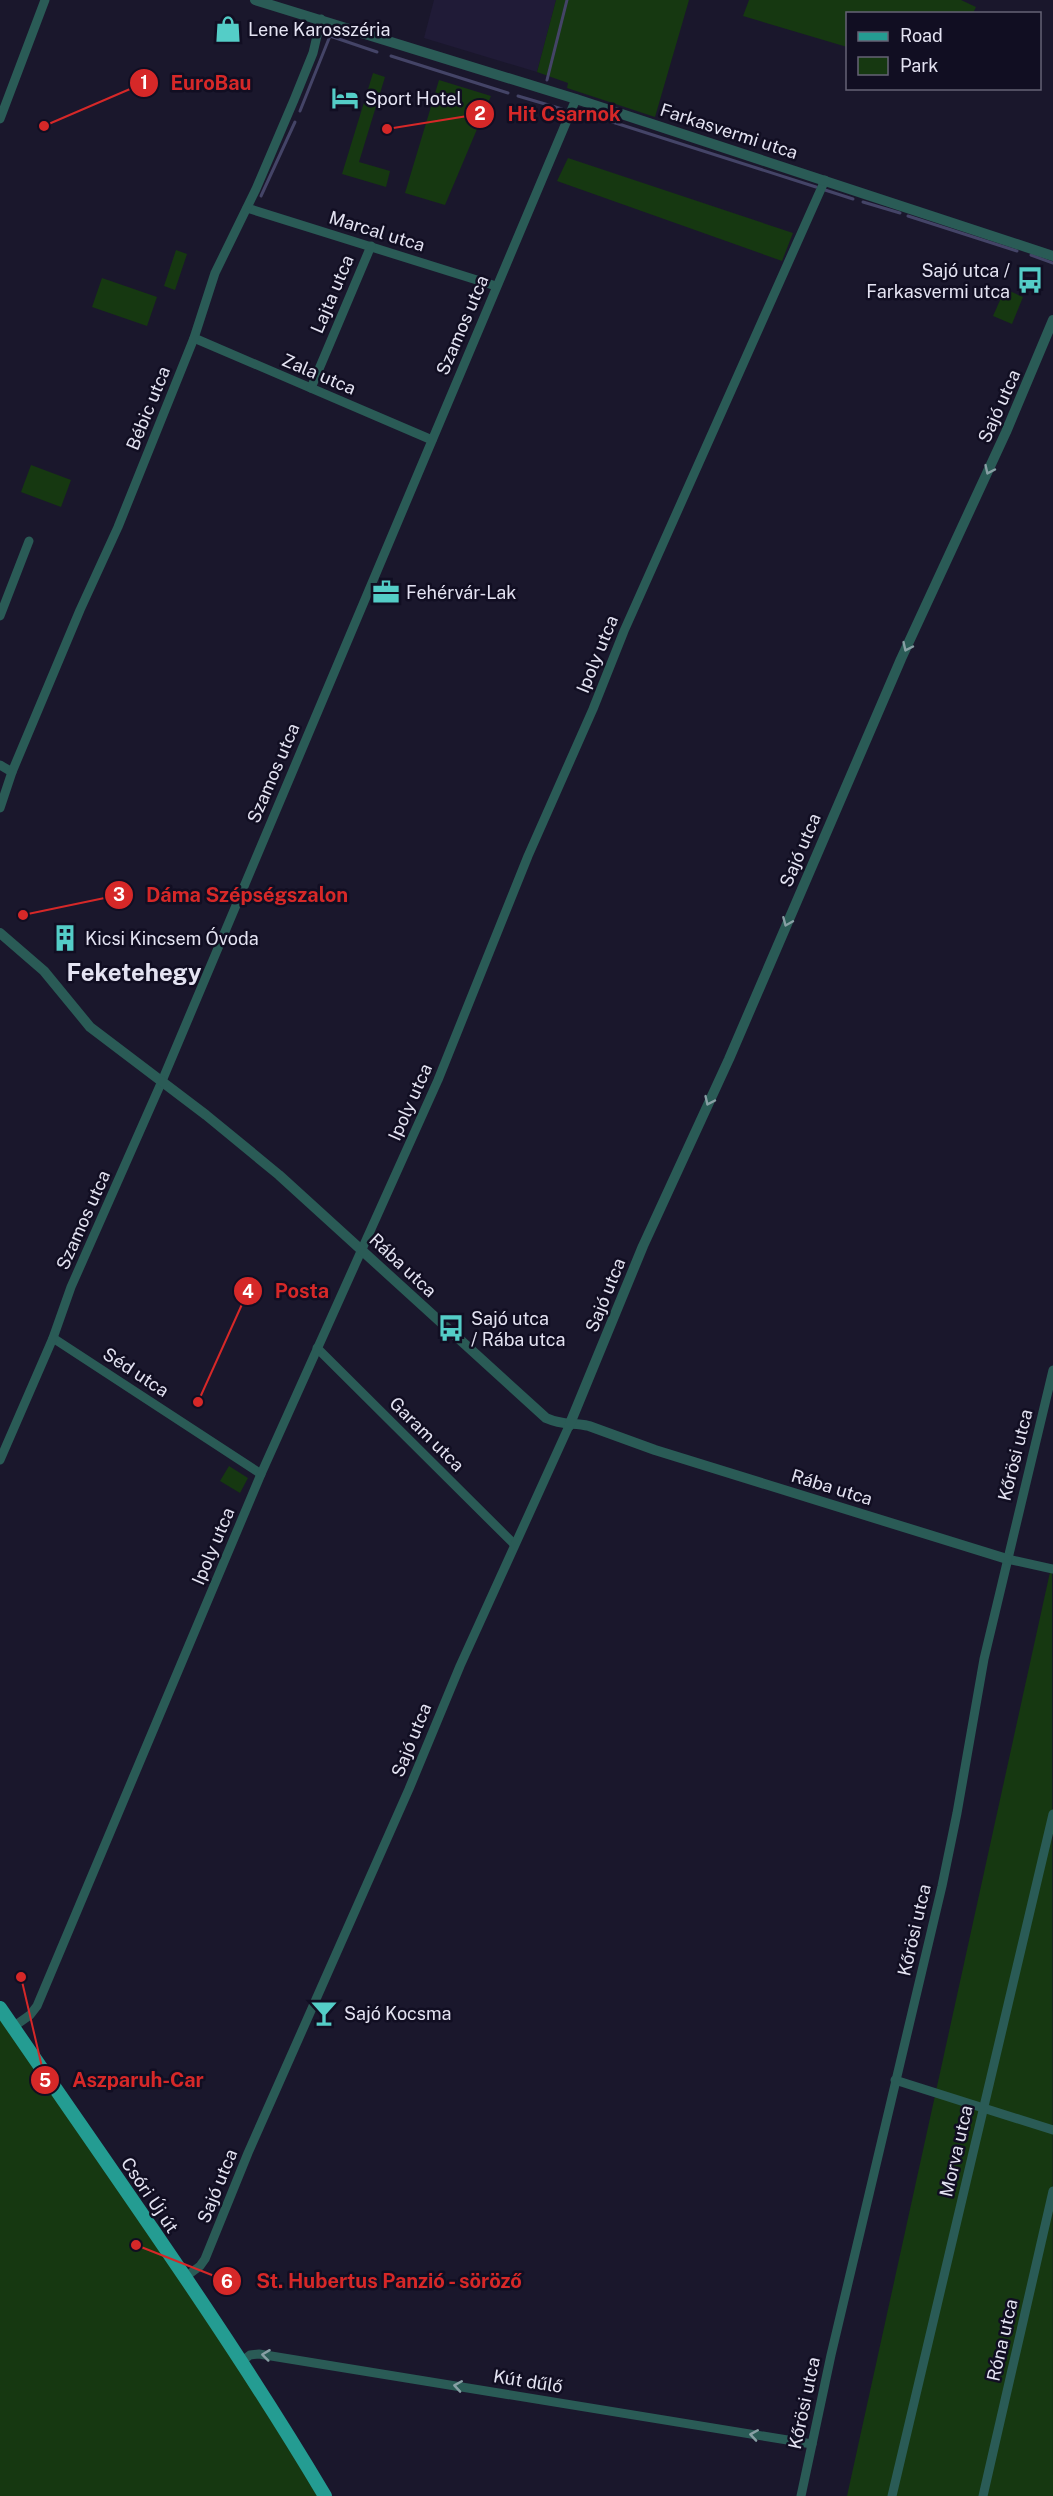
<svg xmlns="http://www.w3.org/2000/svg" width="1053" height="2496" font-family="'Public Sans',sans-serif">
<style>
.built{fill:#201b37}
.green{fill:#163811}
.lines{fill:none;stroke-linecap:round;stroke-linejoin:round}
.stream{stroke:#444467;stroke-width:3}
.minor{stroke:#2a5b56;stroke-width:9}
.tertiary{stroke:#2a5b56;stroke-width:10}
.primary{stroke:#249c92;stroke-width:14}
.oneway{stroke:#879fa4}
.labels{text-anchor:middle;dominant-baseline:central;stroke-width:5;stroke-linejoin:round;paint-order:stroke}
.poi-label{font-size:18px;fill:#e4e3f2;stroke:#110e22;text-anchor:start}
.street-label{font-size:18px;fill:#e4e3f2;stroke:#110e22}
.district-label{font-size:24px;font-weight:bold;fill:#e4e3f2;stroke:#110e22}
.leader{fill:none;stroke:#d62828;stroke-width:2}
.callout-dot{fill:#d62828;stroke:#110e22;stroke-width:2}
.mark-label{font-size:18px;text-anchor:middle;font-weight:bold;fill:#fff}
.callout-label{font-size:20px;text-anchor:middle;font-weight:bold;fill:#d62828;stroke:#110e22;stroke-width:5;stroke-linejoin:round;paint-order:stroke}
</style>
<rect width="100%" height="100%" fill="#1a172c"/>
<polygon class="built" points="434,0 556,0 537,72 424,38"/>
<g class="green">
<polygon points="556,0 689,0 655,117 567,88 568,83 537,72"/>
<polygon points="749,0 961,0 976,7 973,13 848,14 847,47 743,16"/>
<polygon points="373,73 385,77 359,162 390,171 386,187 342,174"/>
<polygon points="439,80 491,96 445,205 405,193"/>
<polygon points="568,158 793,233 782,261 557,181"/>
<polygon points="176,250 187,254 175,290 164,286"/>
<polygon points="102,278 157,297 147,326 92,307"/>
<polygon points="1005,289 1023,297 1012,324 993,316"/>
<polygon points="31,465 71,480 61,507 21,492"/>
<polygon points="229,1466 248,1478 240,1493 220,1481"/>
<polygon points="1052,1563 1053,2496 847,2496"/>
<polygon points="0,2008 325,2496 0,2496"/>
</g>
<g class="lines">
<g class="stream">
<polyline points="391,56 508,93"/>
<polyline points="547,80 567,0"/>
<polyline points="518,96 562,109"/>
<polyline points="300,111 330,36 377,52"/>
<polyline points="581,112 816,187"/>
<polyline points="825,190 853,199"/>
<polyline points="261,196 295,122"/>
<polyline points="863,202 900,213"/>
<polyline points="908,216 1017,251"/>
<polyline points="1031,255 1053,263"/>
</g>
<g class="minor">
<polyline points="0,119 45,0"/>
<polyline points="247,208 496,286"/>
<polyline points="194,338 432,440"/>
<polyline points="311,388 371,246"/>
<polyline points="0,616 29,541"/>
<polyline points="0,765 12,772"/>
<polyline points="0,808 12,772 80,610 118,527 194,338 215,273 256,189 294,100 313,53 321,19"/>
<polyline points="53,1338 261,1474"/>
<polyline points="317,1348 514,1544"/>
<polyline points="0,1460 53,1338 71,1287 162,1081 576,99"/>
<polyline points="1007,1559 1053,1569"/>
<polyline points="13,2027 30,2015 37,2006 261,1474 438,1080 528,856 593,709 624,631 825,180"/>
<polyline points="895,2080 1053,2130"/>
<polyline points="184,2278 200,2266 205,2259 248,2153 409,1789 460,1666 569,1426"/>
<polyline points="241,2362 250,2355 259,2354 812,2444"/>
<polyline points="801,2496 831,2355 942,1886 957,1813 984,1659 1053,1370"/>
<polyline points="892,2496 1053,1814"/>
<polyline points="983,2496 1053,2191"/>
</g>
<g class="tertiary">
<polyline points="255,0 576,99 1053,256"/>
<path d="M0 933 44 971 90 1027 206 1115 279 1175 546 1418C564 1426 572 1422 589 1426L655 1450 1007 1559"/>
<polyline points="569,1426 643,1246 729,1059 901,659 1006,432 1053,320"/>
</g>
<path class="primary" d="M0 2008C110 2169 225 2328 325 2496"/>
</g>
<defs><path id="oneway-chevron" d="M-2-3.5L2.5 0L-2 3.5" fill="none" stroke-width="1.6" stroke-linecap="round" stroke-linejoin="round" transform="scale(1.5)"/></defs>
<g class="oneway">
<use href="#oneway-chevron" transform="translate(989 470) rotate(115)"/>
<use href="#oneway-chevron" transform="translate(907 647) rotate(115)"/>
<use href="#oneway-chevron" transform="translate(787 922) rotate(113)"/>
<use href="#oneway-chevron" transform="translate(709 1101) rotate(115)"/>
<use href="#oneway-chevron" transform="translate(266 2355) rotate(-173)"/>
<use href="#oneway-chevron" transform="translate(458 2386) rotate(-171)"/>
<use href="#oneway-chevron" transform="translate(754 2435) rotate(-171)"/>
</g>
<defs>
<symbol id="shop-bare" viewBox="-9 -9 18 18"><path d="M-5-2.5h2.3a2.7 3.5 0 0 1 5.4 0H5L5.5 6h-11ZM-1.5-2.5h3a1.5 2.3 0 0 0-3 0Z" fill="#54cdc7" stroke="#110e22" stroke-width="2.5" paint-order="stroke"/></symbol>
<symbol id="hotel-bare" viewBox="-9 -9 18 18"><path d="M-6-4.5h1.5V1H6V5H4.5V3h-9V5H-6ZM-4 0a1.8 1.8 0 1 1 3.6 0ZM.5 0V-2.5h3Q6-2.5 6 0Z" fill="#54cdc7" stroke="#110e22" stroke-width="2.5" paint-order="stroke"/></symbol>
<symbol id="bus-bare" viewBox="-9 -9 18 18"><path d="M-5-6H5V4H4V6H2V4H-2V6H-4V4H-5ZM-3.5-4V0h7V-4ZM-3.5 1.2v1.5H-2V1.2ZM2 1.2v1.5H3.5V1.2Z" fill="#54cdc7" stroke="#110e22" stroke-width="2.5" paint-order="stroke"/></symbol>
<symbol id="office-bare" viewBox="-9 -9 18 18"><path d="M-6-3h4V-5.5h4V-3h4V5H-6ZM-1-4.5V-3h2v-1.5ZM-6 0V1H6V0Z" fill="#54cdc7" stroke="#110e22" stroke-width="2.5" paint-order="stroke"/></symbol>
<symbol id="building-bare" viewBox="-9 -9 18 18"><path d="M-4-6H4V6H1V3H-1V6H-4ZM-2.5-4.3h1.7v1.8h-1.7ZM.8-4.3h1.7v1.8H.8ZM-2.5-1h1.7V.8h-1.7ZM.8-1h1.7V.8H.8Z" fill="#54cdc7" stroke="#110e22" stroke-width="2.5" paint-order="stroke"/></symbol>
<symbol id="bar-bare" viewBox="-9 -9 18 18"><path d="M-6-5H6L.8 .8V4.5H3.5V6h-7V4.5H-.8V.8Z" fill="#54cdc7" stroke="#110e22" stroke-width="2.5" paint-order="stroke"/></symbol>
</defs>
<g fill-rule="evenodd">
<use href="#shop-bare" x="209" y="10" width="38" height="38"/>
<use href="#hotel-bare" x="326" y="79" width="38" height="38"/>
<use href="#bus-bare" x="1011" y="261" width="38" height="38"/>
<use href="#office-bare" x="367" y="573" width="38" height="38"/>
<use href="#building-bare" x="46" y="919" width="38" height="38"/>
<use href="#bus-bare" x="432" y="1309" width="38" height="38"/>
<use href="#bar-bare" x="305" y="1994" width="38" height="38"/>
</g>
<g class="labels">
<g class="poi-label">
<text x="248" y="29">Lene Karosszéria</text>
<text x="365" y="98">Sport Hotel</text>
<text x="1010" y="270" text-anchor="end">Sajó utca /<tspan x="1010" dy="21">Farkasvermi utca</tspan></text>
<text x="406" y="592">Fehérvár-Lak</text>
<text x="85" y="938">Kicsi Kincsem Óvoda</text>
<text x="471" y="1318">Sajó utca<tspan x="471" dy="21">/ Rába utca</tspan></text>
<text x="344" y="2013">Sajó Kocsma</text>
</g>
<g class="street-label">
<text transform="translate(729 131) rotate(18)">Farkasvermi utca</text>
<text transform="translate(377 231) rotate(17)">Marcal utca</text>
<text transform="translate(332 294) rotate(-67)">Lajta utca</text>
<text transform="translate(462 325) rotate(-67)">Szamos utca</text>
<text transform="translate(319 374) rotate(23)">Zala utca</text>
<text transform="translate(999 406) rotate(-66)">Sajó utca</text>
<text transform="translate(148 408) rotate(-68)">Bébic utca</text>
<text transform="translate(597 654) rotate(-68)">Ipoly utca</text>
<text transform="translate(273 773) rotate(-67)">Szamos utca</text>
<text transform="translate(800 850) rotate(-67)">Sajó utca</text>
<text transform="translate(410 1102) rotate(-66)">Ipoly utca</text>
<text transform="translate(83 1220) rotate(-66)">Szamos utca</text>
<text transform="translate(403 1265) rotate(43)">Rába utca</text>
<text transform="translate(605 1295) rotate(-68)">Sajó utca</text>
<text transform="translate(136 1372) rotate(33)">Séd utca</text>
<text transform="translate(427 1434) rotate(45)">Garam utca</text>
<text transform="translate(1015 1455) rotate(-76)">Kőrösi utca</text>
<text transform="translate(832 1487) rotate(17)">Rába utca</text>
<text transform="translate(213 1546) rotate(-67)">Ipoly utca</text>
<text transform="translate(411 1740) rotate(-68)">Sajó utca</text>
<text transform="translate(914 1930) rotate(-77)">Kőrösi utca</text>
<text transform="translate(956 2151) rotate(-77)">Morva utca</text>
<text transform="translate(217 2186) rotate(-68)">Sajó utca</text>
<text transform="translate(150 2195) rotate(56)">Csóri Új út</text>
<text transform="translate(1002 2340) rotate(-77)">Róna utca</text>
<text transform="translate(528 2381) rotate(9)">Kút dűlő</text>
<text transform="translate(804 2403) rotate(-78)">Kőrösi utca</text>
</g>
<g class="district-label">
<text x="134" y="972">Feketehegy</text>
</g>
</g>
<path class="leader" d="M44 126L144 83M387 129L480 114M23 915L119 895M198 1402L248 1291M21 1977L45 2080M136 2245L227 2281"/>
<g class="callout-dot">
<circle cx="44" cy="126" r="6"/>
<circle cx="387" cy="129" r="6"/>
<circle cx="23" cy="915" r="6"/>
<circle cx="198" cy="1402" r="6"/>
<circle cx="21" cy="1977" r="6"/>
<circle cx="136" cy="2245" r="6"/>
<circle cx="144" cy="83" r="15"/>
<circle cx="480" cy="114" r="15"/>
<circle cx="119" cy="895" r="15"/>
<circle cx="248" cy="1291" r="15"/>
<circle cx="45" cy="2080" r="15"/>
<circle cx="227" cy="2281" r="15"/>
</g>
<g class="mark-label">
<text x="144" y="89">1</text>
<text x="480" y="120">2</text>
<text x="119" y="901">3</text>
<text x="248" y="1298">4</text>
<text x="45" y="2087">5</text>
<text x="227" y="2288">6</text>
</g>
<g class="callout-label">
<text x="211" y="90">EuroBau</text>
<text x="564" y="121">Hit Csarnok</text>
<text x="247" y="902">Dáma Szépségszalon</text>
<text x="302" y="1298">Posta</text>
<text x="138" y="2087">Aszparuh-Car</text>
<text x="389" y="2288">St. Hubertus Panzió - söröző</text>
</g>
<rect x="846" y="12" width="195" height="78" fill="#110e22" stroke="#656375" stroke-width="1.5"/>
<rect x="858" y="32" width="30" height="9" fill="#249c92" stroke="#656375" stroke-width="1.5"/>
<text x="900" y="42" font-size="18" fill="#e4e3f2">Road</text>
<rect x="858" y="57" width="30" height="18" fill="#163811" stroke="#656375" stroke-width="1.5"/>
<text x="900" y="72" font-size="18" fill="#e4e3f2">Park</text>
</svg>
